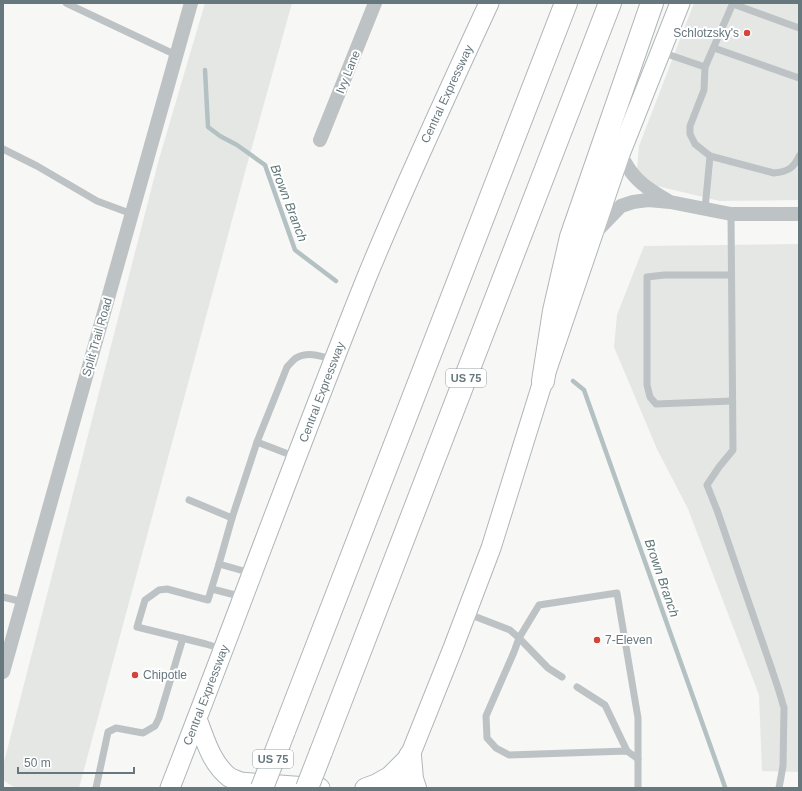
<svg xmlns="http://www.w3.org/2000/svg" width="802" height="791" font-family="Arial,sans-serif">
<style>
.built{fill:#e5e7e5}
.lines{fill:none;stroke-linecap:round;stroke-linejoin:round}
.stream{stroke:#b3c1c3;stroke-width:4.5}
.secondary-casing{stroke:#afb6b9;stroke-width:21}
.primary-casing{stroke:#b1b6b9;stroke-width:24}
.highway-casing{stroke:#b1b6b8;stroke-width:24}
.lane{stroke:#bdc2c4;stroke-width:7}
.street{stroke:#bdc2c4;stroke-width:14}
.secondary{stroke:#fff;stroke-width:19}
.primary{stroke:#fff;stroke-width:22}
.highway{stroke:#fff;stroke-width:22}
.highway-bridge-casing{stroke:#b1b6b8;stroke-width:24;stroke-linecap:butt}
.highway-bridge{stroke:#fff;stroke-width:22}
.poi-dot{fill:#d1453b;stroke:#fff;stroke-width:1.5}
.labels{text-anchor:middle;dominant-baseline:central;stroke-width:4;stroke-linejoin:round;paint-order:stroke}
.shield{fill:#fff;stroke:#94a0a4;stroke-width:1}
.shield-label{font-size:11px;font-weight:bold;fill:#66777d}
.poi-label{font-size:12px;fill:#66777d;stroke:#fff;text-anchor:start}
.street-label{font-size:12px;fill:#66777d;stroke:#fff}
.water-label{font-size:13px;font-style:italic;fill:#607678;stroke:#fff}
</style>
<rect width="100%" height="100%" fill="#f7f7f5"/>
<g class="built">
<polygon points="205,3 292,3 245,172 79,788 15,788 3,780 3,766 159,159"/>
<polygon points="694,3 799,3 799,200 720,201 653,185 637,169 639,146"/>
<polygon points="799,244 799,772 762,771 759,695 688,509 657,449 614,347 617,315 644,246"/>
</g>
<g class="lines">
<g class="stream">
<polyline points="205,70 208,127 220,136 237,145 265,165 295,250 336,281"/>
<polyline points="573,381 584,390 725,787"/>
</g>
<defs>
<g id="secondary">
<path d="M197 719C205 739 211 763 229 777 232 779 236 780 240 782L320 788"/>
<path d="M170 788C236 619 298 448 366 279 404 186 447 94 489 3"/>
<polyline points="365,788 376,784 390,776 406,760"/>
<polyline points="397,788 453,648 491,548 543,381 620,154 680,3"/>
</g>
<polyline id="primary" points="410,756 412,779 415,788"/>
<g id="highway">
<polyline points="543,381 554,311 571,237 652,3"/>
<polyline points="284,731 566,3"/>
<polyline points="321,752 610,3"/>
</g>
</defs>
<use href="#secondary" class="secondary-casing"/>
<use href="#primary" class="primary-casing"/>
<use href="#highway" class="highway-casing"/>
<g class="lane">
<polyline points="66,3 176,55"/>
<polyline points="733,4 799,28"/>
<polyline points="714,48 799,78"/>
<polyline points="661,52 705,67 733,3"/>
<polyline points="705,67 704,90 690,126 690,134 695,144 710,156 705,209"/>
<polyline points="3,149 37,166 97,201 132,214"/>
<path d="M710 156 774 173C787 172 794 168 799 156"/>
<polyline points="731,214 733,450 719,467 707,485 717,510 771,667 779,691 784,708 783,766 779,788"/>
<polyline points="731,275 664,275 647,277 647,385 650,397 656,404 732,401"/>
<path d="M257 442 287 367C290 364 293 360 296 358 308 351 321 356 334 360"/>
<polyline points="189,500 232,518 257,442 296,457"/>
<polyline points="219,564 232,518"/>
<polyline points="212,589 243,597"/>
<polyline points="3,597 23,602"/>
<polyline points="466,613 510,630 519,638 514,652 486,716 487,738 496,748 509,755 627,751 638,759 638,788"/>
<polyline points="222,649 206,644 137,627 145,600 159,590 167,589 208,600 219,564 251,573"/>
<polyline points="562,677 548,668 519,638 539,605 617,593 638,718 638,759"/>
<polyline points="577,687 605,705 627,751"/>
<polyline points="96,788 108,732 116,728 143,733 155,726 159,718 183,638"/>
</g>
<g class="street">
<polyline points="320,140 375,3"/>
<path d="M620 154C624 160 627 167 632 173 641 185 655 193 668 201"/>
<polyline points="595,233 621,206 633,202 648,200 670,202 731,214 799,214"/>
<polyline points="3,672 191,3"/>
</g>
<use href="#secondary" class="secondary"/>
<use href="#primary" class="primary"/>
<use href="#highway" class="highway"/>
<defs>
<g id="highway-bridge">
<polyline points="262,788 284,731"/>
<polyline points="307,788 321,752"/>
</g>
</defs>
<use href="#highway-bridge" class="highway-bridge-casing"/>
<use href="#highway-bridge" class="highway-bridge"/>
</g>
<g class="poi-dot">
<circle cx="747" cy="33" r="4"/>
<circle cx="597" cy="640" r="4"/>
<circle cx="135" cy="675" r="4"/>
</g>
<g class="labels">
<g class="shield">
<rect x="446" y="369" width="40" height="18" rx="3"/>
<rect x="253" y="750" width="40" height="18" rx="3"/>
</g>
<g class="shield-label">
<text x="466" y="378">US 75</text>
<text x="273" y="759">US 75</text>
</g>
<g class="poi-label">
<text x="739" y="33" text-anchor="end">Schlotzsky's</text>
<text x="605" y="640">7-Eleven</text>
<text x="143" y="675">Chipotle</text>
</g>
<g class="street-label">
<text transform="translate(348 72) rotate(-68)">Ivy Lane</text>
<text transform="translate(447 94) rotate(-65)">Central Expressway</text>
<text transform="translate(97 337) rotate(-74)">Split Trail Road</text>
<text transform="translate(322 392) rotate(-69)">Central Expressway</text>
<text transform="translate(206 695) rotate(-69)">Central Expressway</text>
</g>
<g class="water-label">
<text transform="translate(289 203) rotate(69)">Brown Branch</text>
<text transform="translate(662 578) rotate(71)">Brown Branch</text>
</g>
</g>
<rect width="802" height="791" fill="none" stroke="#66777d" stroke-width="8"/>
<path d="M18 767v6h116v-6" fill="none" stroke="#66777d" stroke-width="2"/>
<text x="24" y="767" font-size="12" fill="#66777d" stroke="#ffffff" stroke-width="3" paint-order="stroke">50 m</text>
</svg>
